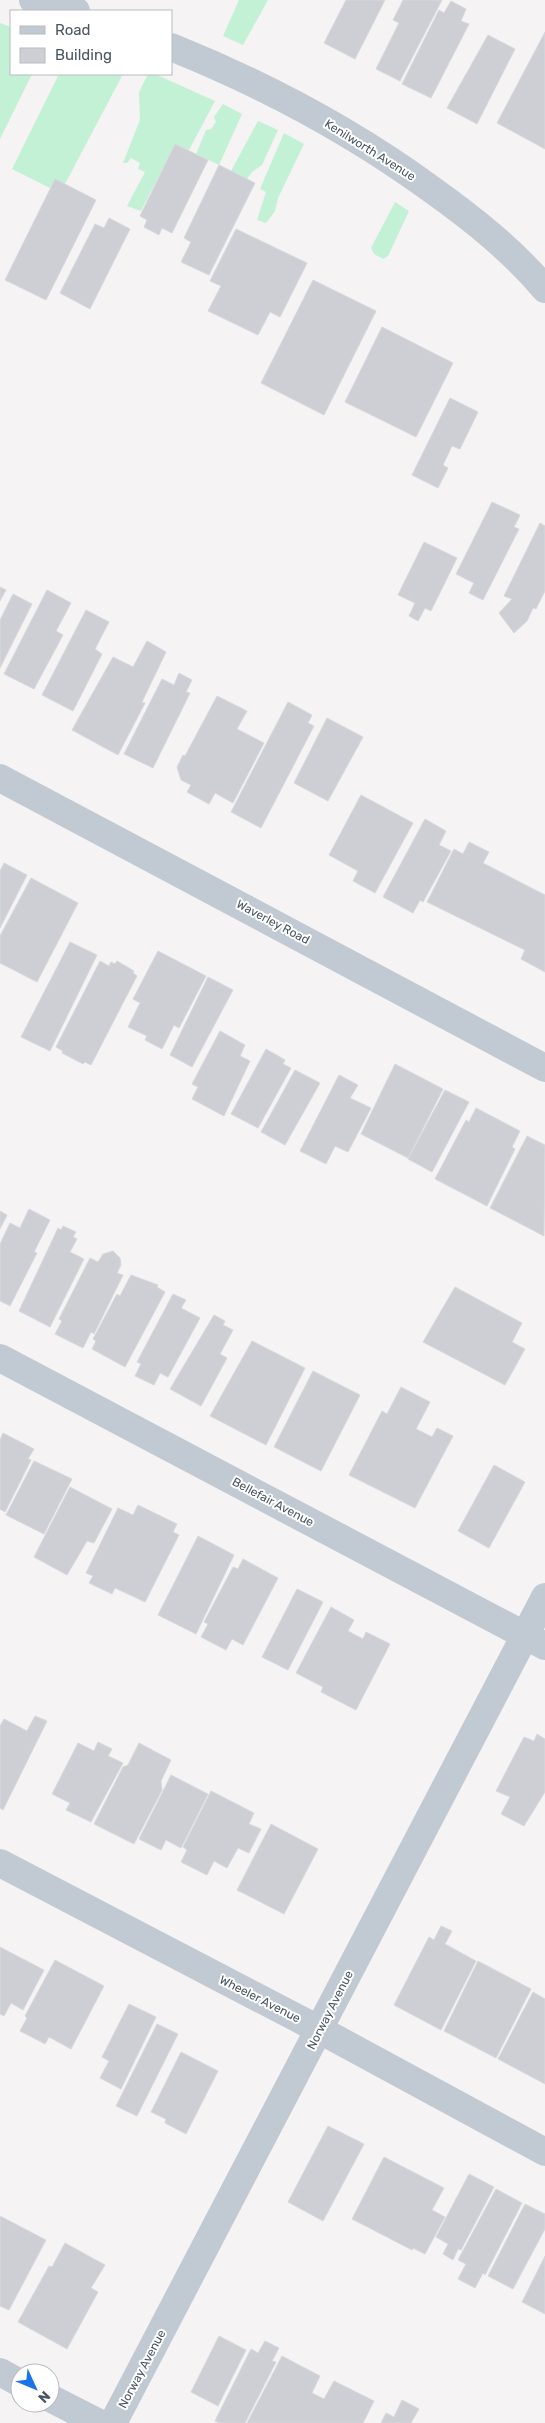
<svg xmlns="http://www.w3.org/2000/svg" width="545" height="2423" font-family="Rubik,sans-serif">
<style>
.grass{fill:#c3f1d5}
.building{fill:#cdcfd5;stroke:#d7d9de}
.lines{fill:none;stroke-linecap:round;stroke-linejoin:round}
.minor{stroke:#c1cad2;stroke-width:28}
.labels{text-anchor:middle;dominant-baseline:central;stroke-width:4;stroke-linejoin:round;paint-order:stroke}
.street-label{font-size:12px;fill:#4a5661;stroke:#fff}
</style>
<rect width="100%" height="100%" fill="#f5f3f3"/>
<g class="grass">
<polygon points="239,0 268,0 243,45 223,36"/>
<polygon points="0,23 11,27 11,74 32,74 0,139"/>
<polygon points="59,74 123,74 65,184 55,180 50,188 12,169"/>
<polygon points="148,74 155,74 215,101 189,150 175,144 141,211 127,206 145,172 138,169 140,163 131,158 127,163 123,163 140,120 139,92"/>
<polygon points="223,104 242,114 219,165 196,154 206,130 211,129 216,122 214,117"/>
<polygon points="258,121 278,130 262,165 252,172 247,179 231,171"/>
<polygon points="284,133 304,144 278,198 275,211 266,223 257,220 266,192 260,189"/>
<polygon points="395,202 409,211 388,256 383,259 374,254 371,248"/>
</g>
<g class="building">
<polygon points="346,0 385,0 355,59 324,43"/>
<polygon points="403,0 442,0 400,81 376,69 399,23 393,20"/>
<polygon points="451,1 466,9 461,21 469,24 431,98 402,84 439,10 444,13"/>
<polygon points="545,32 545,149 497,123"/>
<polygon points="488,35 515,49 477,124 447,108"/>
<polygon points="175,144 208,160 172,233 162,228 159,235 144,227 147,220 140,216"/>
<polygon points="219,165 255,183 209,275 181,262 191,242 184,238"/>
<polygon points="55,179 96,200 46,300 5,280"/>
<polygon points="109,218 130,229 90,309 60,293 95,224 104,228"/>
<polygon points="236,229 307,263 280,317 270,312 258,335 208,311 221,286 210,281"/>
<polygon points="313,280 376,311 324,415 261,383"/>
<polygon points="382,327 453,363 416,437 345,402"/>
<polygon points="450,398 478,412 460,449 452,446 443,465 448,468 438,488 412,475"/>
<polygon points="492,502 520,515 514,527 519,529 483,600 469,593 474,583 456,574"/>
<polygon points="540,523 545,526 545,591 536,609 533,608 527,621 514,633 499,613 512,599 504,596"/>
<polygon points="424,542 457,558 431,611 425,608 418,621 409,616 415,603 398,595"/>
<polygon points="0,587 6,590 0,601"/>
<polygon points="47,590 71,603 56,631 63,635 34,689 4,674"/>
<polygon points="13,594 32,604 0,668 0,620"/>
<polygon points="86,610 109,622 95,649 102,654 73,711 42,695"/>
<polygon points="147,641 166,652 142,702 145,703 118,755 72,730 113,657 133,667"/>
<polygon points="179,673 192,680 186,692 190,693 153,768 124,754 162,679 174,685"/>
<polygon points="217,696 247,711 237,729 264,743 233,803 215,793 209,804 187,792 191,785 181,780 177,767 183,755 185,756"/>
<polygon points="288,702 312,715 308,723 314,726 261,828 231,812"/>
<polygon points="327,718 363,737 328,801 294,783"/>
<polygon points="361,795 413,823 375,893 353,881 358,871 329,855"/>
<polygon points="425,819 446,831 439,845 451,851 423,902 420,900 413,913 383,897"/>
<polygon points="469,842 489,852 483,863 545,895 545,972 521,959 525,950 427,902 454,849 463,854"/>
<polygon points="4,863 27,875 0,928 0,871"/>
<polygon points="31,878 78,903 37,982 0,963 0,936"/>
<polygon points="70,942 97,955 50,1051 21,1037"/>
<polygon points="158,951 206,976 179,1028 174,1025 162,1049 145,1040 147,1036 128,1027 140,1003 133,999"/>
<polygon points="100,961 109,966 111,962 115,964 117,961 134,971 133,973 137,976 91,1065 85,1062 83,1064 62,1053 63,1051 56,1047"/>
<polygon points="208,977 233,990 192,1067 170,1055"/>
<polygon points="220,1031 245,1045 240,1056 250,1061 224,1116 192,1099 198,1087 192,1084"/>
<polygon points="266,1049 285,1060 283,1064 291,1068 258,1128 231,1114"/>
<polygon points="395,1064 443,1089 408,1158 361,1134"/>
<polygon points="295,1070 320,1083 285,1145 261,1132"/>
<polygon points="339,1075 358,1085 350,1098 371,1108 348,1152 335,1146 326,1164 300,1151"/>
<polygon points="445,1090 469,1102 432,1172 408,1159"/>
<polygon points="476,1108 520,1131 512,1147 515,1149 487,1206 435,1179 466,1120 469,1122"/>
<polygon points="527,1136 545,1145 544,1236 490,1208"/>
<polygon points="29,1209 50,1220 34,1252 37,1253 10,1306 0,1301 0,1244 10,1223 20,1228"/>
<polygon points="0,1211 7,1215 0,1229"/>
<polygon points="63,1226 76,1232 73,1237 77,1239 70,1252 84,1259 50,1327 19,1311 58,1228 61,1230"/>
<polygon points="113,1251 120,1258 121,1265 117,1273 123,1275 94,1334 91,1332 83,1348 55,1334 62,1321 59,1319 90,1258 98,1262 103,1254"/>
<polygon points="131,1275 158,1285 157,1287 165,1292 125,1367 92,1349 96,1341 93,1339 117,1294 120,1296"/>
<polygon points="455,1287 522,1323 512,1342 525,1349 505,1385 423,1342"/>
<polygon points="173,1294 186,1300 181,1308 200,1318 168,1377 160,1373 154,1385 135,1376 141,1364 137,1362"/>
<polygon points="214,1315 225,1321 223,1325 233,1330 220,1354 227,1358 201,1406 170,1389"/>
<polygon points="252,1341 305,1368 266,1445 210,1416"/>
<polygon points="313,1371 360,1395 321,1471 274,1447"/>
<polygon points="401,1387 430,1402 416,1429 432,1437 437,1428 453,1436 415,1508 349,1475 382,1411 387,1414"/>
<polygon points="3,1433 34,1449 28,1459 31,1460 5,1512 0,1509 0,1440"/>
<polygon points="34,1461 72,1479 44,1534 6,1515"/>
<polygon points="494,1465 525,1482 489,1548 458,1531"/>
<polygon points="70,1487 112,1509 94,1543 87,1541 67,1575 34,1557"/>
<polygon points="138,1505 177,1524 173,1532 179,1535 145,1602 115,1588 112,1594 89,1583 93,1576 86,1573 118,1508 133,1515"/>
<polygon points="198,1536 234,1555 196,1634 158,1615"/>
<polygon points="243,1559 278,1578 243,1645 232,1639 226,1650 201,1637 208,1624 204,1622 233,1567 238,1569"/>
<polygon points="297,1589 323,1602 288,1670 262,1657"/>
<polygon points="331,1607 354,1620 348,1631 363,1639 366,1632 390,1644 356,1710 321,1692 323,1687 296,1673"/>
<polygon points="35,1716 47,1721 3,1810 0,1808 0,1726 4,1719 27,1731"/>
<polygon points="537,1734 545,1739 545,1792 524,1826 501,1814 510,1797 496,1791 524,1737 534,1741"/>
<polygon points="98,1742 112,1749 108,1756 123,1763 91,1822 66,1810 70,1803 52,1794 78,1743 94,1751"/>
<polygon points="139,1743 171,1760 161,1781 162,1790 134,1844 94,1824 123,1767 128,1765"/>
<polygon points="171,1775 208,1794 181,1848 166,1840 161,1850 139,1839"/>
<polygon points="211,1791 254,1813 249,1824 261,1829 249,1853 238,1848 227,1868 214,1861 207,1875 181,1862 187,1850 183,1847"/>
<polygon points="271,1824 318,1849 284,1914 237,1890"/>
<polygon points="441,1926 452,1931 445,1944 476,1961 441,2030 394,2005 429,1937 434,1940"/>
<polygon points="0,1947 44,1970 23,2010 11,2003 4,2016 0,2014"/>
<polygon points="55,1960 104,1986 71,2049 49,2037 45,2044 20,2031 27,2018 25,2016"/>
<polygon points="478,1961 531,1989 496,2058 444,2031"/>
<polygon points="533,1992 545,1999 545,2084 498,2059"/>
<polygon points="129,2004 156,2017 121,2089 100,2078 109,2061 102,2057"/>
<polygon points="157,2024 178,2034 137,2116 116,2106"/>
<polygon points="181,2052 218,2071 186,2134 165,2123 166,2119 151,2112"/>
<polygon points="328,2126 364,2144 323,2221 288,2202"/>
<polygon points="384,2157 444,2188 432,2210 445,2217 425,2254 413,2248 412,2250 352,2219"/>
<polygon points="469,2174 494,2187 461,2250 458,2249 453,2260 443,2254 448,2244 436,2237"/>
<polygon points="496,2189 522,2203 485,2275 483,2273 475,2288 458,2279 466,2264 458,2260"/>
<polygon points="525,2204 545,2214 545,2229 513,2289 488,2276"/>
<polygon points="0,2216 46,2240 9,2310 0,2306"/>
<polygon points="65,2243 105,2265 91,2288 98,2292 67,2349 18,2322 49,2266 52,2267"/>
<polygon points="545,2256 545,2314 522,2302"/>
<polygon points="219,2336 246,2350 218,2406 191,2392"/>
<polygon points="265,2341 279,2348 272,2361 276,2362 245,2423 220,2423 215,2421 251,2349 258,2353"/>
<polygon points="282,2356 320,2376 312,2393 324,2399 334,2381 374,2401 363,2423 247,2423"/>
<polygon points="402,2400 419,2409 411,2423 381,2423 386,2413 394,2417"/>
</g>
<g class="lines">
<g class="minor">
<polyline points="33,0 76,11"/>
<path d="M171 47C263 84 350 130 431 189 473 219 512 250 545 289"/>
<polyline points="0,778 545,1068"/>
<polyline points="0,1358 545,1646"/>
<polyline points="0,1863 320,2030 545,2152"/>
<polyline points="0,2372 20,2383"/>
<polyline points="50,2398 99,2423"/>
<polyline points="113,2423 545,1597"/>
</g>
</g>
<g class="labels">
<g class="street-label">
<text transform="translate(370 150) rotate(32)">Kenilworth Avenue</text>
<text transform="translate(273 922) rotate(28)">Waverley Road</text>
<text transform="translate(273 1502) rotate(28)">Bellefair Avenue</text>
<text transform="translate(260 1999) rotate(27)">Wheeler Avenue</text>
<text transform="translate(330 2010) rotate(-63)">Norway Avenue</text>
<text transform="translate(142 2369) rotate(-62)">Norway Avenue</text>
</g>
</g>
<rect x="10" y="10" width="162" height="65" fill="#ffffff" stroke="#b7bbc0"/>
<rect x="20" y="26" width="25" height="8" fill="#c1cad2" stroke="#b7bbc0"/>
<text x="55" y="35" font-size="15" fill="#4a5661">Road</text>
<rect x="20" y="48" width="25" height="15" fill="#cdcfd5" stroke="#b7bbc0"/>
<text x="55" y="60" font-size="15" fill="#4a5661">Building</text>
<g transform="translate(35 2388) rotate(134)"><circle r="24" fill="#ffffff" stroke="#b7bbc0"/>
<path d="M0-4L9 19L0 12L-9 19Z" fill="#1a73e8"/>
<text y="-8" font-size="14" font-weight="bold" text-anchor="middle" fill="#4a5661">N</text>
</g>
</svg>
